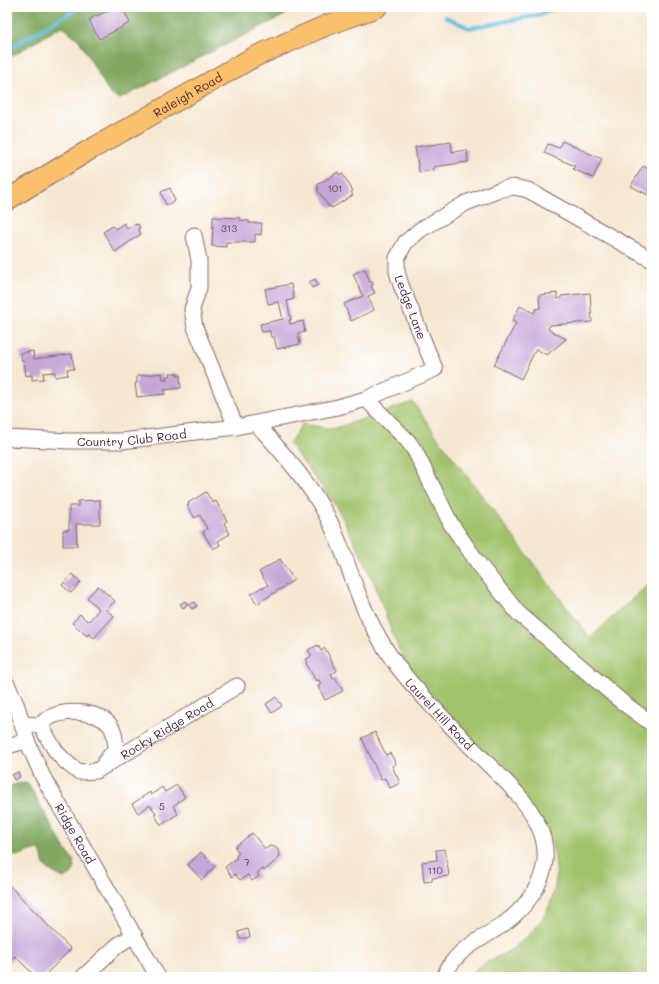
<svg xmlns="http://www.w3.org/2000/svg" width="659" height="984" font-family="Mali,sans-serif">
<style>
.green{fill:#a1c26b;stroke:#76704b}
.forest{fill:#80a85f;stroke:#656445}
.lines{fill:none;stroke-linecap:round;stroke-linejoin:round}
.stream{stroke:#60bdde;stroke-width:4}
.building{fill:#c4a6d7}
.minor-casing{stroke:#866565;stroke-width:17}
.major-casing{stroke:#866565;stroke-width:22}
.minor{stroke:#fff;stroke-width:15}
.major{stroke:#f8bf6c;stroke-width:20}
.labels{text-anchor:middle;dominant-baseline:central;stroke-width:3.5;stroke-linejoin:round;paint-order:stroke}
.number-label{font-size:10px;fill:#684156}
.street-label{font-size:12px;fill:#4a1f2b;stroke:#fff}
</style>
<rect width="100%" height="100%" fill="#fff"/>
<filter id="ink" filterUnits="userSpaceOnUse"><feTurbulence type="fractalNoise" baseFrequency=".025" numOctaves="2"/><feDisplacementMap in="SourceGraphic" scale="8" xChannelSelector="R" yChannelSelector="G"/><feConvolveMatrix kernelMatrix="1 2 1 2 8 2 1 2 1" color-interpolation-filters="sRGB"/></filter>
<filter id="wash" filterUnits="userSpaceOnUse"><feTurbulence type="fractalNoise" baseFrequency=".012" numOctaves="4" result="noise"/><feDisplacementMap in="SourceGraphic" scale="16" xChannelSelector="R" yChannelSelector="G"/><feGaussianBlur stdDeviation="0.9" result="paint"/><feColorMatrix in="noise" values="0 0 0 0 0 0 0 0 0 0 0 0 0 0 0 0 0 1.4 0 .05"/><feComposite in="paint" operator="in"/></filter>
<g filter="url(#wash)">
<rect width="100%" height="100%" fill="#f5e8d2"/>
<path class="green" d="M413 402 435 434 590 638 652 581V977H467C481 962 500 958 516 946 552 920 565 881 550 838L415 685 392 633 374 582 347 526 333 501 289 444 302 424 333 429Z"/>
<g class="forest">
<polygon points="7,7 295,7 283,16 215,50 120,99 110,94 79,40 62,26 7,59"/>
<path d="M24 783 28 784 30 787 65 849 73 859 74 870 70 876 64 878C57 875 46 870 43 862 42 857 42 854 39 850 31 849 24 855 15 856L11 851 10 845 12 833 10 827 11 820 8 806 10 803 9 790 11 786 16 784Z"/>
</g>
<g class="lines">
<g class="stream">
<polyline points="446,17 469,28 540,15 557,7"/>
<polyline points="7,50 59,19 82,7"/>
</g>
</g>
<g id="blocks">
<g class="building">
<polygon points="113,7 122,7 130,23 99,39 89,20 93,18 92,17 96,15 97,16 113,8"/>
<polygon points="562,141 602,159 593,178 573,169 575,166 544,153 548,144 559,148"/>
<polygon points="451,142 452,152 467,150 468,162 433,167 434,170 419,172 415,147"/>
<polygon points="643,166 652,171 652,197 631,186"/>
<polygon points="338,172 340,175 342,173 353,191 351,192 353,195 332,208 331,206 329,207 317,189 319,188 317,185"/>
<polygon points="170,188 175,201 166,205 161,192"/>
<polygon points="213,217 240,218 240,220 249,221 249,223 262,223 261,235 255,234 255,242 226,242 226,247 212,246"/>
<polygon points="124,223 127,229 135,224 136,225 138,224 140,228 138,229 141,234 115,252 103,232 113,226 115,229"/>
<polygon points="365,269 370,282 372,281 373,285 371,286 375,293 368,296 374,310 351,321 344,304 363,296 353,274"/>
<polygon points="315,279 318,285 312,288 309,282"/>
<polygon points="291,284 294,299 287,301 291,320 289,320 290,324 303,321 305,332 298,333 300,344 277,349 274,337 271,337 270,331 262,332 260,324 283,319 279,302 268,304 265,289"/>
<polygon points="557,293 557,299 561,298 561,296 590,293 592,322 550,325 548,329 566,339 547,355 536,349 521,379 494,365 516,323 512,321 520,306 534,313 536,309 540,308 539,295"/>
<polygon points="33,351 34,359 72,354 74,369 67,369 68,375 55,377 55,372 43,373 44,379 32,380 32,375 26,376 24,361 22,361 20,353"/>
<polygon points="162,373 163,379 167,379 166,376 171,376 170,373 177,373 177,375 180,375 181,388 164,390 165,394 137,397 135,383 137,383 137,376"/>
<polygon points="206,492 213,503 216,501 227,521 224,523 230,534 218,541 220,545 213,549 203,532 207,529 200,515 195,518 187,506 189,505 188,503"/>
<polygon points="100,500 100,524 76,524 77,546 63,546 63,530 69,530 69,506 78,506 78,501"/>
<polygon points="280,559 294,580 257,604 251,594 262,587 263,588 268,585 259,572"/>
<polygon points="72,574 81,582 71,593 62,585"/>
<polygon points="98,586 115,601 106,610 114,616 94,638 89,633 87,636 72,623 80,614 87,621 90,620 99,609 87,598"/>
<polygon points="185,601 188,605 183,608 180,604"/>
<polygon points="194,602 197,606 192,609 189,605"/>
<polygon points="318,645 321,651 325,648 337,671 331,674 333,679 335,677 343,691 325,700 318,686 321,685 319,680 316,681 306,663 308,662 306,659 312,656 308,650"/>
<polygon points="276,697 282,706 272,713 266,704"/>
<polygon points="375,732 386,755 390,753 396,764 392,766 400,783 390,788 385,778 381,780 362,738"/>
<polygon points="18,772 20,777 14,780 12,775"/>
<polygon points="177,785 185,797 173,806 178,814 161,825 154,814 156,813 150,805 138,813 132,804 150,792 151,795 162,787 165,792"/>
<polygon points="252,833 265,849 270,846 275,847 278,850 280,855 278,859 264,871 263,868 257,873 259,876 252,881 248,875 240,880 235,874 232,877 225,867 237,858 236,856 239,853 235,847"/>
<polygon points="445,849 449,876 432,878 432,881 424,882 422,862 437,860 436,850"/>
<polygon points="201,852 215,866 202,880 188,865"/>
<polygon points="7,883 71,949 43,977 36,977 15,956 7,964"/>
<polygon points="248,929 250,937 240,939 238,932"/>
</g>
</g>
</g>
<g filter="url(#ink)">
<use href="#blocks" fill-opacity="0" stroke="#866565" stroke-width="1"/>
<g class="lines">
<defs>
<g id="minor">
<polyline points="194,235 199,260 199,288 192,309 195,327 236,427"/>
<polyline points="366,399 408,441 415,451 451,524 478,563 518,613 622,702 652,724"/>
<path id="s1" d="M257 424C283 454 310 483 328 518 343 547 351 578 364 608 376 635 392 662 412 684 435 710 459 735 484 760 503 779 526 799 537 823 543 834 546 848 545 861 542 886 525 908 505 923 481 941 456 947 444 977"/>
<path id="s2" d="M7 438 70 441H122L236 427 338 407 366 399 435 369 401 285 397 272V258L405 243 420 230 466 203 502 189 513 187 528 190 652 260"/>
<path id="s3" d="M7 684 17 706 27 741 43 777 158 977"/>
<path id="s4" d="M22 724 41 725C52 747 58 758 79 772L96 771 237 686"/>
<path d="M41 725C43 723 45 720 47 719 63 709 96 710 109 724 115 730 115 740 116 748L105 762"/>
<polyline points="7,746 27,741"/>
<polyline points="83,977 118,945 134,935"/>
</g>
<g id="major">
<path id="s5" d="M7 200 86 152 254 57 325 26 377 7"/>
</g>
</defs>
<use href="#minor" class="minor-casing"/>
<use href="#major" class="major-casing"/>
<use href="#minor" class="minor"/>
<use href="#major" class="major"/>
</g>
</g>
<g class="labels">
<g class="number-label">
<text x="335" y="188">101</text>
<text x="229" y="228">313</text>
<text x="162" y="806">5</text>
<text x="247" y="862">7</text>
<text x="435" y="870">110</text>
</g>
<g class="street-label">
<text stroke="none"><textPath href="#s5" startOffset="209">Raleigh Road</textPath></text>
<text transform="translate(411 307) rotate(69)">Ledge Lane</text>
<text stroke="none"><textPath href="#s2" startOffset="125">Country Club Road</textPath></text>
<text stroke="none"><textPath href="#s1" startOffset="346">Laurel Hill Road</textPath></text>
<text stroke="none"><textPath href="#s4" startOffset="180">Rocky Ridge Road</textPath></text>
<text stroke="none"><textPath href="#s3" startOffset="165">Ridge Road</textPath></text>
</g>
</g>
<rect width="659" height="984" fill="none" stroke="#fff" stroke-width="24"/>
</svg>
